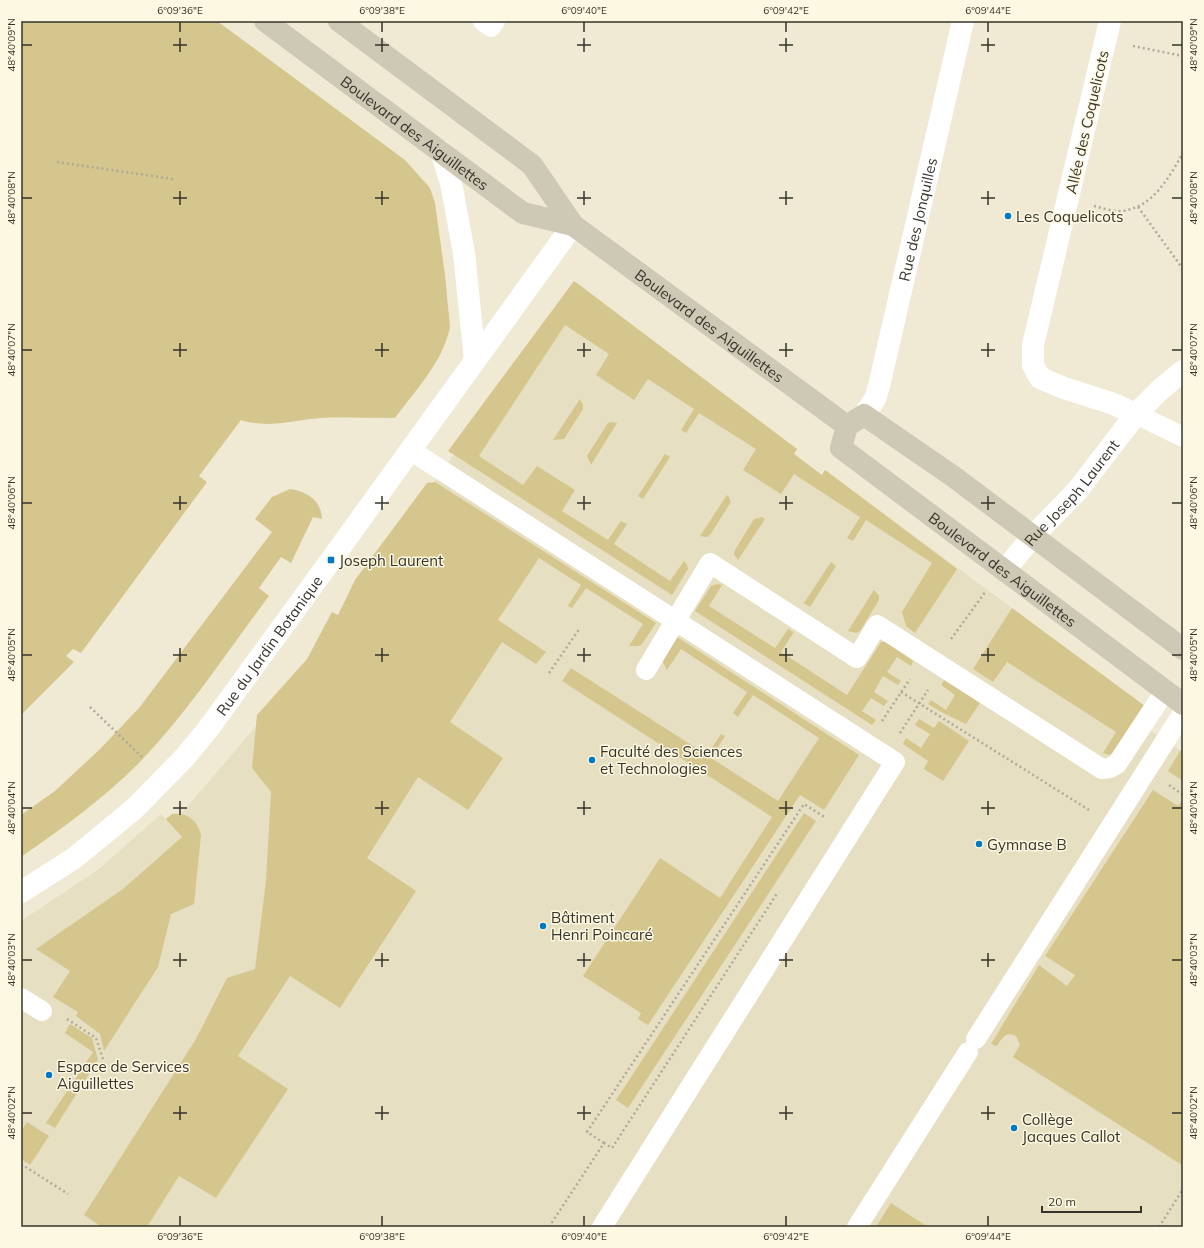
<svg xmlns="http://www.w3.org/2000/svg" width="1204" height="1248" font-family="Mulish,sans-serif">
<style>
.built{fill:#e6dfc2}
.green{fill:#d5c68d}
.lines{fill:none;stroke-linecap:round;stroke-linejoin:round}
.path{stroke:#afaa99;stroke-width:2.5;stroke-dasharray:2 3;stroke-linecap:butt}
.lane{stroke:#fff;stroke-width:20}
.street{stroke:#fff;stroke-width:22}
.secondary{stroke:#cdc9b5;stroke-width:22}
.ticks{fill:none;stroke:#35332a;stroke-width:1.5}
.poi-dot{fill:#0079c3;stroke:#fdf8e1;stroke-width:1.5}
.labels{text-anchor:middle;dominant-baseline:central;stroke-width:3;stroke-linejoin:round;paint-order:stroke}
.street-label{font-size:15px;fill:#35332a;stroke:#fdf8e1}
.poi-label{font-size:15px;fill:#35332a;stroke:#fdf8e1;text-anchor:start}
.neatline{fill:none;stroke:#35332a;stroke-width:1.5}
.ticks-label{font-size:10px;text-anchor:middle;fill:#35332a}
</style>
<rect width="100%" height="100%" fill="#f0ead4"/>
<polygon class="built" points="576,282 797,449 794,454 822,475 825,470 1031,622 1142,725 1180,750 1183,750 1183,1227 21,1227 21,921 99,869 161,814 166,819 172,814 181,814 264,717 301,670"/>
<g class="green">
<path d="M21 21H217L405 160 430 188 435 203 445 275 450 327C443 362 415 391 395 418 370 418 345 417 320 418 293 420 267 429 241 420L199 476 207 482 81 653 73 649 66 656 74 662 21 715Z"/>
<polygon points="574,281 797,449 794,454 822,475 825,470 957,569 915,633 906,626 902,612 932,563 866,520 853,541 847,538 860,517 794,474 781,494 743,470 756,449 699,413 686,433 681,430 694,409 648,379 634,400 596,375 609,354 565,325 479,456 523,485 537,466 575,490 562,511 608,540 621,521 627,524 614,544 670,581 684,561 687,565 688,569 672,595 448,451"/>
<polygon points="580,399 583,405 583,409 564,439 553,440"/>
<polygon points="611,422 617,423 591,465 587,456 608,423"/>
<polygon points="665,454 670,457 643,499 638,496"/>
<polygon points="435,482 656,623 642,644 639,646 629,646 643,624 586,588 572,608 568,606 581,585 539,558 498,620 546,652 536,664 502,642 450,722 503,758 468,810 418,777 367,858 416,891 340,1008 290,976 238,1056 288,1089 216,1198 179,1176 147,1227 102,1227 84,1215 196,1039 227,978 255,969 266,881 271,792 252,768 257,715 307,659 332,612 338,615 355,580 427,483"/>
<path d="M290 489C308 492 321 500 322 519L313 517 291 563 281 557 259 588 269 596C227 652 188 712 140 762 104 798 63 828 21 857V815L55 791 100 749 139 708 272 532 255 519 272 497Z"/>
<polygon points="727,495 729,497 731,502 710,535 707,537 700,536"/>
<polygon points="762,517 765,519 738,560 734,554 735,550 754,519"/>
<polygon points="831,562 836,566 810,607 804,603"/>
<polygon points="718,584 722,585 709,606 775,648 788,629 794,632 781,652 847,695 881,642 887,642 913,661 911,666 897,657 887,672 901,681 898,685 883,676 874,692 888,701 884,706 871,698 862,711 876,720 872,725 695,611 711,586"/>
<polygon points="874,590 879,596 879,600 860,631 856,633 848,631"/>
<polygon points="1012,608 1145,706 1113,753 1109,755 1103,753 1116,732 1007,662 993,682 973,669"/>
<polygon points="677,637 859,755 824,810 800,795 648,1025 638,1019 641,1013 583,976 660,858 720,898 772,817 562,681 571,668 707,755 721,734 725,736 711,758 778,801 819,738 753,695 738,717 733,713 747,692 681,649 667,670 663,662 664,658"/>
<polygon points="944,680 980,703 966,724 943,713 928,704 931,700 946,710 955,695 941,685"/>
<polygon points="919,719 934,728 939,721 969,741 943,781 924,769 928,761 903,744 906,738 921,748 930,734 915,725"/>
<polygon points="1183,750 1183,781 1168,771 1180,751"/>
<path d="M1153 790 1178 806 1183 799 1182 1165 1013 1057 1020 1045 1016 1036C1006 1031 1002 1038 997 1046L991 1044 1039 965 1067 986 1075 975 1045 956Z"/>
<polygon points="804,813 816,821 628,1108 616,1100"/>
<path d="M172 814C188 812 198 821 201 835L194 904 171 914 158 967 104 1051 100 1034 76 1016 78 1012 53 997 70 971 36 949 123 889 182 837 166 819Z"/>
<polygon points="70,1024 92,1038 98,1060 55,1128 46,1123 93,1052 65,1033"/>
<polygon points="27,1122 49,1136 30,1165 21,1159 21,1131"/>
<polygon points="891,1203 928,1227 876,1227"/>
</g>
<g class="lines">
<g class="path">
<polyline points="1133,46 1183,56"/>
<polyline points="57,162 173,179"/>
<path d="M1094 206C1102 208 1111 211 1119 211 1152 210 1169 177 1183 153"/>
<polyline points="1138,207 1183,269"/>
<polyline points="951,639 986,591"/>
<polyline points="549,673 580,628"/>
<polyline points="901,692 1089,810"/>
<polyline points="90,707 144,759"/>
<polyline points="882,721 910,679"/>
<polyline points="900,733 928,690"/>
<polyline points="1169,785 1183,795"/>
<polyline points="67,1019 96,1038 104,1062"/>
<polyline points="21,1123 23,1120"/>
<polyline points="604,1143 587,1132 804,804 826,818"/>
<polyline points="21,1164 68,1194"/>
<polyline points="549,1227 604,1143 612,1148 778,892"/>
<polyline points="1159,1227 1183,1189"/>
</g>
<g class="lane">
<polyline points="483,21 491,27 495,21"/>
<polyline points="1136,414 1183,437"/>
<polyline points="410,450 895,762 602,1227"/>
<polyline points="646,670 710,563 857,658 877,625 1102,769 1110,768 1117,764 1165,691"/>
<polyline points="21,998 42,1011"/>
<polyline points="976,1039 1183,713"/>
<polyline points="857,1227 968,1052"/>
</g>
<g class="street">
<polyline points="1110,21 1033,345 1033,365 1040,378 1064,388 1111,403 1136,414"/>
<polyline points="441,151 451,183 464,253 475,360"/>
<path id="s1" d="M864 415 875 399 879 386 963 21"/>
<path id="s2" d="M1005 570 1033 536 1077 491 1136 414 1161 389 1183 371"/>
<path id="s3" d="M21 892 73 859 100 837 134 809 185 757 208 729 331 560 573 225"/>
</g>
<g class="secondary">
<path id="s4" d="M265 21 516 208 523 213 573 225"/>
<path id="s5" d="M339 21 532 165 573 225 847 426"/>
<path id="s6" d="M1183 649 954 477 864 415 847 426 841 448 1183 704"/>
</g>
</g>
<path class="ticks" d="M180 22V32M382 22V32M584 22V32M786 22V32M988 22V32M180 38V52M382 38V52M584 38V52M786 38V52M988 38V52M22 45H32M173 45H187M375 45H389M577 45H591M779 45H793M981 45H995M1172 45H1182M180 191V205M382 191V205M584 191V205M786 191V205M988 191V205M22 198H32M173 198H187M375 198H389M577 198H591M779 198H793M981 198H995M1172 198H1182M180 343V357M382 343V357M584 343V357M786 343V357M988 343V357M22 350H32M173 350H187M375 350H389M577 350H591M779 350H793M981 350H995M1172 350H1182M180 496V510M382 496V510M584 496V510M786 496V510M988 496V510M22 503H32M173 503H187M375 503H389M577 503H591M779 503H793M981 503H995M1172 503H1182M180 648V662M382 648V662M584 648V662M786 648V662M988 648V662M22 655H32M173 655H187M375 655H389M577 655H591M779 655H793M981 655H995M1172 655H1182M180 801V815M382 801V815M584 801V815M786 801V815M988 801V815M22 808H32M173 808H187M375 808H389M577 808H591M779 808H793M981 808H995M1172 808H1182M180 953V967M382 953V967M584 953V967M786 953V967M988 953V967M22 960H32M173 960H187M375 960H389M577 960H591M779 960H793M981 960H995M1172 960H1182M180 1106V1120M382 1106V1120M584 1106V1120M786 1106V1120M988 1106V1120M22 1113H32M173 1113H187M375 1113H389M577 1113H591M779 1113H793M981 1113H995M1172 1113H1182M180 1216V1226M382 1216V1226M584 1216V1226M786 1216V1226M988 1216V1226"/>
<g class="poi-dot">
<circle cx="1008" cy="216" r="4"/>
<rect x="327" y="556" width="8" height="8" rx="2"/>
<circle cx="592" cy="760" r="4"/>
<circle cx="979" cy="844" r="4"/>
<circle cx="543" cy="926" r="4"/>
<circle cx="49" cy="1075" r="4"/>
<circle cx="1014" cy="1128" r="4"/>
</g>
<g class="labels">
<g class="street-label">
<text transform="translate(1087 122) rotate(-77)">Allée des Coquelicots</text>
<text stroke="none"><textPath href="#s4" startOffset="187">Boulevard des Aiguillettes</textPath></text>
<text stroke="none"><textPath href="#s1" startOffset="204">Rue des Jonquilles</textPath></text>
<text stroke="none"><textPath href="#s5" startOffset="483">Boulevard des Aiguillettes</textPath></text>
<text stroke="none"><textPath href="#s2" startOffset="102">Rue Joseph Laurent</textPath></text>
<text stroke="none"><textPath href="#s6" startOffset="641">Boulevard des Aiguillettes</textPath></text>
<text stroke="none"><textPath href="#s3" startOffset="353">Rue du Jardin Botanique</textPath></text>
</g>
<g class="poi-label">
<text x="1016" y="216">Les Coquelicots</text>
<text x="339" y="560">Joseph Laurent</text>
<text x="600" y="751">Faculté des Sciences<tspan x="600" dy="17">et Technologies</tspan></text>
<text x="987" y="844">Gymnase B</text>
<text x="551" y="917">Bâtiment<tspan x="551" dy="17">Henri Poincaré</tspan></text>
<text x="57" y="1066">Espace de Services<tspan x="57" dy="17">Aiguillettes</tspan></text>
<text x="1022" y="1119">Collège<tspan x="1022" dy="17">Jacques Callot</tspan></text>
</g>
</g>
<rect width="1204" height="1248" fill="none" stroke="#fdf8e1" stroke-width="44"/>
<path d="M1042 1206v6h99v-6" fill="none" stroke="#35332a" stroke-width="2"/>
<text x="1048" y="1206" font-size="12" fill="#35332a" stroke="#fdf8e1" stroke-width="3" paint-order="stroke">20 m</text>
<rect x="22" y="22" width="1160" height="1204" class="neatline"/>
<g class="ticks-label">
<text x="180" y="14">6°09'36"E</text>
<text x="382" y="14">6°09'38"E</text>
<text x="584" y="14">6°09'40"E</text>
<text x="786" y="14">6°09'42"E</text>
<text x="988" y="14">6°09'44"E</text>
<text transform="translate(11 45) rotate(-90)" y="4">48°40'09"N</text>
<text transform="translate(1193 45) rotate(-90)" y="4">48°40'09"N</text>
<text transform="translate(11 198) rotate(-90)" y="4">48°40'08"N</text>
<text transform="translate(1193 198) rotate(-90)" y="4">48°40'08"N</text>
<text transform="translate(11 350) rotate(-90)" y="4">48°40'07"N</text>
<text transform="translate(1193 350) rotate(-90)" y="4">48°40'07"N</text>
<text transform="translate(11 503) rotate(-90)" y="4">48°40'06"N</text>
<text transform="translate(1193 503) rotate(-90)" y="4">48°40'06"N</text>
<text transform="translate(11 655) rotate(-90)" y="4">48°40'05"N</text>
<text transform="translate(1193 655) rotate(-90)" y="4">48°40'05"N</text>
<text transform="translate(11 808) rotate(-90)" y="4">48°40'04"N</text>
<text transform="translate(1193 808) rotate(-90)" y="4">48°40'04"N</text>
<text transform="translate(11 960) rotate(-90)" y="4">48°40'03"N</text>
<text transform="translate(1193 960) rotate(-90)" y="4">48°40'03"N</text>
<text transform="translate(11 1113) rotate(-90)" y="4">48°40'02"N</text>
<text transform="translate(1193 1113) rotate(-90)" y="4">48°40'02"N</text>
<text x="180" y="1240">6°09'36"E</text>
<text x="382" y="1240">6°09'38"E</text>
<text x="584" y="1240">6°09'40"E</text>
<text x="786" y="1240">6°09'42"E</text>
<text x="988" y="1240">6°09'44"E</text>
</g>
</svg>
